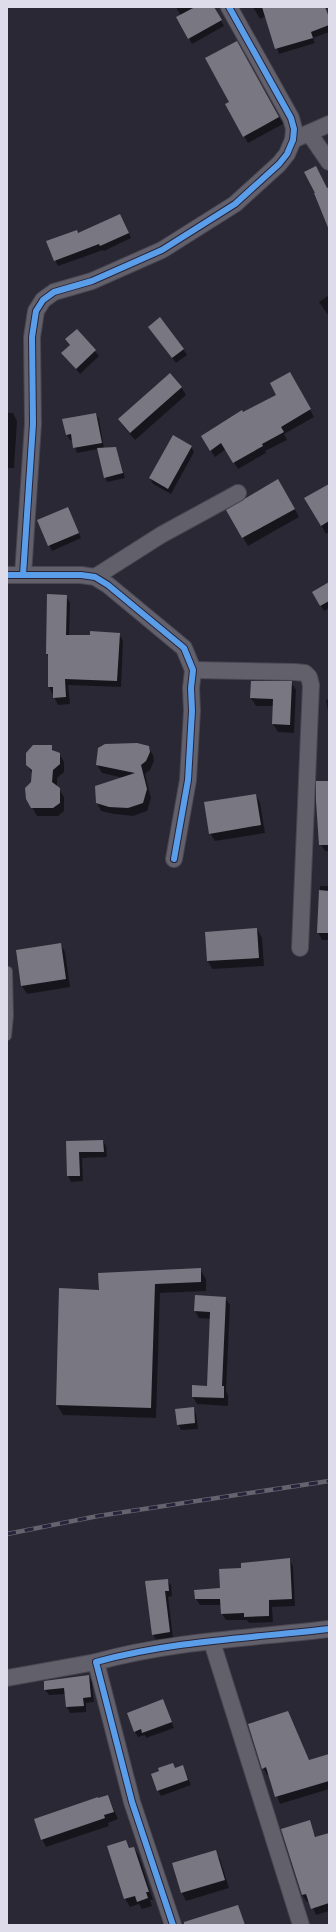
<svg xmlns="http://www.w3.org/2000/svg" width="336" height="1932" font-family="'Nunito Sans',sans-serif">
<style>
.shadow{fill:#0007}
.building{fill:#797782}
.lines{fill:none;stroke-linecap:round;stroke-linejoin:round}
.service-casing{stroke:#494651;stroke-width:10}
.minor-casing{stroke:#494651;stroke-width:18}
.service{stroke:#62606b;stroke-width:8}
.minor{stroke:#62606b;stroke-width:16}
.rail-casing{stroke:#65636d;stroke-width:4.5}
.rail{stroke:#28233a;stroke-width:3;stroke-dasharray:9;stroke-linecap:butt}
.cycleway-casing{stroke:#28233a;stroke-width:8}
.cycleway{stroke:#5a9eea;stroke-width:6}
</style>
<rect width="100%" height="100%" fill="#2b2835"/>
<g class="shadow">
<polygon points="176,7 213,7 224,26 192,44 178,18 181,16"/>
<polygon points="253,7 325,7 329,17 329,32 313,38 315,43 279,54 266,16 260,19"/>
<polygon points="237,42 283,124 248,143 227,105 230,103"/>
<polygon points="123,220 131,238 104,251 103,250 58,266 47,242"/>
<polygon points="329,295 329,316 319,302"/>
<polygon points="149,327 183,349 187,355 176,363"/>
<polygon points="76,330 99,356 80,374 63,353 70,346 66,339"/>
<polygon points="289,373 314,417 284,434 287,440 265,451 266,453 238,469 226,449 215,457 206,443 242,413 278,395"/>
<polygon points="181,387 186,395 135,440 124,427 119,419"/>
<polygon points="7,413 13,413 17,421 14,468 7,468"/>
<polygon points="96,414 99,419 104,449 116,448 125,478 107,482 105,477 98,449 77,453 73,440 70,440 67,435"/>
<polygon points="191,446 194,452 171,494 153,484 150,478"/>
<polygon points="278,480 299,517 248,546 228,511"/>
<polygon points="329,485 329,532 326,534 306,498"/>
<polygon points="70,514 81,538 52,551 49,545"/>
<polygon points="329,583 329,608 324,611 313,593"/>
<polygon points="66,596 70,603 69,636 119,634 123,641 121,687 68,685 70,704 58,705 49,687 49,658 47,654"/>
<polygon points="291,682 296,690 294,733 278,732 273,724 274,706 256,706 251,698"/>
<polygon points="329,699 329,718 326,700"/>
<polygon points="51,746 54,752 59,753 64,762 64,772 57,778 57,786 64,797 64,811 58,816 37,816 27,798 32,783 33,774 27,765"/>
<polygon points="148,747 153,755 154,761 150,770 145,774 151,798 147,811 133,816 114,814 101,811 97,803 124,778 102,773 97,765"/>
<polygon points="329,782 329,851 325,851 320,843"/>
<polygon points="256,795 260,803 265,833 215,841 210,833"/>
<polygon points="320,886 329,886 329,940 322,940 318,932"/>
<polygon points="257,929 262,938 264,966 212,969 208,961"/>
<polygon points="60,944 65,952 70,987 27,994 22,986"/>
<polygon points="103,1141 106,1146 107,1157 82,1158 83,1181 71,1182 68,1176 67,1142"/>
<polygon points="200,1269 206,1279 206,1291 160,1293 156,1418 63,1415 57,1405 60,1290 101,1291"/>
<polygon points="225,1298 230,1305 226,1391 228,1395 228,1406 197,1404 193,1397 208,1387 211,1319 199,1318 195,1311"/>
<polygon points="193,1409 196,1414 198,1429 181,1430 178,1424"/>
<polygon points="289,1559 293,1566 295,1606 272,1607 273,1622 249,1623 247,1620 226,1620 222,1614 221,1605 200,1605 196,1599 221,1589 242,1569"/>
<polygon points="167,1580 171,1585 172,1596 168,1597 173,1638 156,1640 153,1634"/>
<polygon points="89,1676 92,1682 94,1702 86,1703 86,1712 70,1713 67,1707 66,1694 49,1695 45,1690"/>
<polygon points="163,1700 174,1728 146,1738 145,1735 138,1737 135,1732"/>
<polygon points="249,1725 309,1761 329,1755 329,1789 280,1804 269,1774 267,1775 263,1768"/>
<polygon points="183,1766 191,1785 161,1796 158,1790 175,1769"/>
<polygon points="108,1796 118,1819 108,1823 109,1826 46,1847 42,1839 98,1799"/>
<polygon points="309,1821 316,1838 329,1837 329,1911 316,1915 310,1901 307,1902 302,1895"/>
<polygon points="126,1841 130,1849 134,1848 139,1856 153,1900 150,1900 152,1906 142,1909 139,1904 130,1907 125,1899 108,1847"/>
<polygon points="215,1851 220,1859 229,1888 186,1901 182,1893"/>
</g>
<g class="building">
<polygon points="195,7 214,7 222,20 188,39 176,17"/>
<polygon points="262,7 325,7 329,17 329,25 311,32 313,38 275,49"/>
<polygon points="237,41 279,117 243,137 225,104 229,102 205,58"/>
<polygon points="316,166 327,188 329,187 329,230 314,193 315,193 304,172"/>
<polygon points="120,214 129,233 100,246 99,244 54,261 46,241 77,230 78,233"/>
<polygon points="160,317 184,349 172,358 148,327"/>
<polygon points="77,329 96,350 76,369 61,353 70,345 65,339"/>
<polygon points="290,372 311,409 281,427 284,432 262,444 263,446 233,463 221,443 210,451 201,436 242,410 243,412 276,395 270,383"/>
<polygon points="170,373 182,387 130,433 118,419"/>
<polygon points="96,413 102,443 73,448 71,434 66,435 62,419"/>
<polygon points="173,435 192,446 168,489 149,478"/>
<polygon points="116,447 123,473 104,478 97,448"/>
<polygon points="278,479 295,509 242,538 226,510"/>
<polygon points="329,484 329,521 321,526 304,498"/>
<polygon points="68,507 79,533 48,546 37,520"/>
<polygon points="329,582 329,601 320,606 312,592"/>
<polygon points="47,594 67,595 66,635 90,635 90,631 120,633 117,681 65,679 66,697 53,698 53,687 48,687 48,654 46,654"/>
<polygon points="251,681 292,681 290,725 272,724 273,699 250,698"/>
<polygon points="137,743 149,746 150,752 146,761 141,765 147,789 143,803 128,808 109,807 96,803 95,786 135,773 96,765 98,748 105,744"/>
<polygon points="33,745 52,745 52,750 60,753 60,764 53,770 52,782 60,788 60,803 53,808 31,808 26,799 25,788 31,782 32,770 26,765 26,753"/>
<polygon points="316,781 329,781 329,845 319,845 316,801"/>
<polygon points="256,794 261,825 209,834 204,802"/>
<polygon points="319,890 329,891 329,933 317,933"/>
<polygon points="257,928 259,958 207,961 205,932"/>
<polygon points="61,943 66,979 21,986 16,950"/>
<polygon points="103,1140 104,1152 79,1152 80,1176 67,1176 66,1141"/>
<polygon points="201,1268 201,1282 155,1284 151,1408 56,1405 59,1288 99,1290 98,1273"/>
<polygon points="195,1295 226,1297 222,1386 224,1386 224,1398 192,1397 192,1385 207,1386 210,1312 194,1311"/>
<polygon points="194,1407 195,1423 177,1425 175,1409"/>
<polygon points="290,1558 292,1599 269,1600 269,1616 244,1617 244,1613 221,1614 220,1599 195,1599 194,1590 220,1588 219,1569 241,1568 241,1563"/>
<polygon points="168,1579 169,1591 165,1591 170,1632 152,1635 145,1581"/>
<polygon points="89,1675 91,1697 83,1698 84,1706 66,1707 64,1688 44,1690 44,1681"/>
<polygon points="163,1699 172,1722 142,1733 141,1729 134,1732 127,1713"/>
<polygon points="288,1711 309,1760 329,1754 329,1781 275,1797 266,1767 262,1769 248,1724"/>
<polygon points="173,1763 175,1768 183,1765 188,1780 157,1791 151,1774 159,1771 158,1768"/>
<polygon points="108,1795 114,1812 104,1815 105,1818 41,1840 34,1819 98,1797 98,1798"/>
<polygon points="310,1820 315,1837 329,1833 329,1903 311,1909 306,1894 302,1895 281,1829"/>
<polygon points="126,1840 129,1848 134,1847 149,1892 146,1892 148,1898 137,1902 135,1896 124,1899 107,1846"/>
<polygon points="216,1850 225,1880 181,1893 172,1863"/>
<polygon points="238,1905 245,1925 184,1925 184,1922"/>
</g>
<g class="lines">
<defs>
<polyline id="service" points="7,1036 9,1016 8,971"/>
<g id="minor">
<polyline points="309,133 329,162"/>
<polyline points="293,140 329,124"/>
<polyline points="7,575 81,575 95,577 108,585 184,648 193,670 191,688 192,711 188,780 174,859"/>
<polyline points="23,575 33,424 32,337 36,311 43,300 54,292 92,281 162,250 235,204 279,164 287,154 293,140 294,129 291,118 229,7"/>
<polyline points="95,577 161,535 238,493"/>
<polyline points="193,670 295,672 305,673 309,677 311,685 300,948"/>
<polyline points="212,1642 301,1925"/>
<polyline points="7,1678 96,1662"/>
<path d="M173 1925 132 1802 96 1662C171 1641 252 1638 329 1629"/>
</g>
</defs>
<use href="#service" class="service-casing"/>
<use href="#minor" class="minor-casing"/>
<use href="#service" class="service"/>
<use href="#minor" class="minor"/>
<defs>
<polyline id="rail" points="7,1534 98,1516 329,1481"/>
</defs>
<use href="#rail" class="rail-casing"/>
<use href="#rail" class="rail"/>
<defs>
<g id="cycleway">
<polyline points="7,575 81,575 95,577 108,585 184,648 193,670 191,688 192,711 188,780 174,859"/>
<polyline points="23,575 33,424 32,337 36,311 43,300 54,292 92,281 162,250 235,204 279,164 287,154 293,140 294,129 291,118 229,7"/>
<path d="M173 1925 132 1802 96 1662C171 1641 252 1638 329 1629"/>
</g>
</defs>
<use href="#cycleway" class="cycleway-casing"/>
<use href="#cycleway" class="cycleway"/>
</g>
<rect width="336" height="1932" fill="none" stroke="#dedceb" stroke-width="16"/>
</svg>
